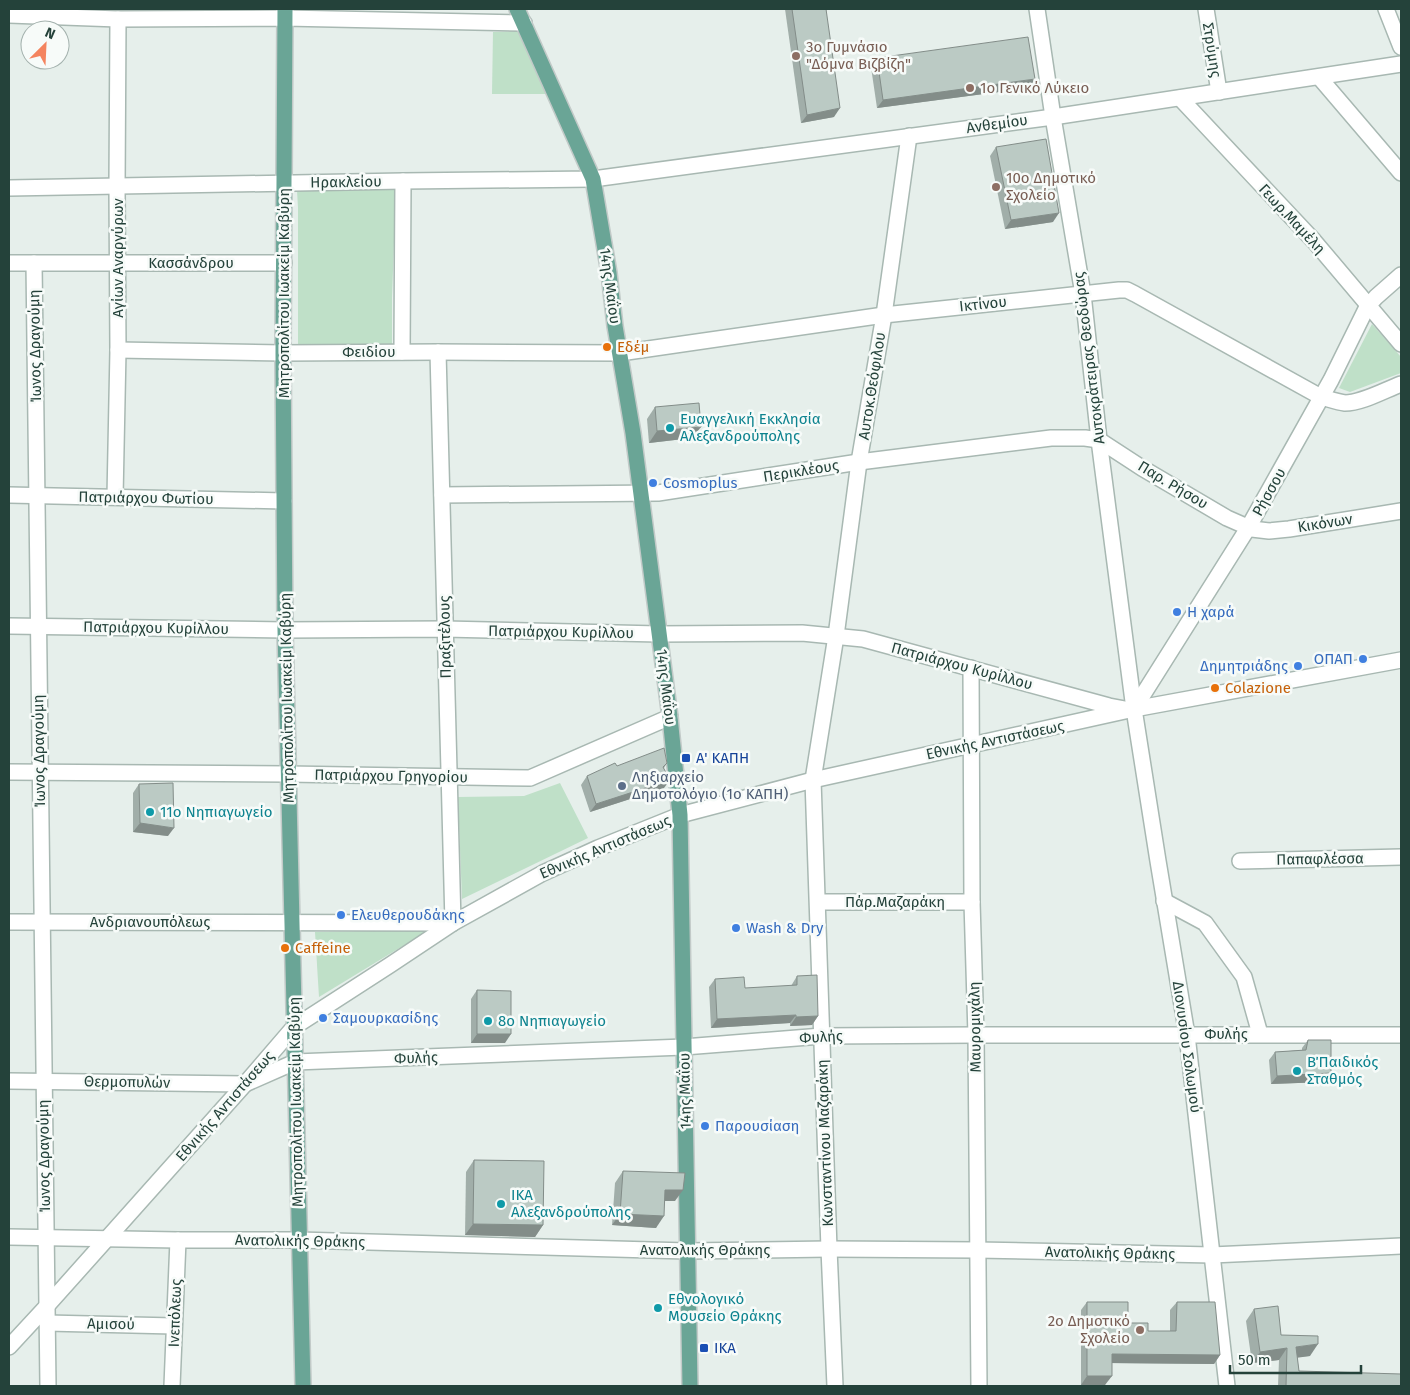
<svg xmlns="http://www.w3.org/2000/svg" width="1410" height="1395" font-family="'Fira Sans',sans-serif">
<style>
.green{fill:#bfe0c8}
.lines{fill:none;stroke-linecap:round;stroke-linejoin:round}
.minor-casing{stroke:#a8b8b2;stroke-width:18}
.major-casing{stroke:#c2cac8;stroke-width:18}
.minor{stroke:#fff;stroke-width:15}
.major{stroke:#6aa596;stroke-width:15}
.wall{fill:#a1aea9}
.shaded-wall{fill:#838d89}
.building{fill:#bbcac4;stroke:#838d89}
.education-dot{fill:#8d6e63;stroke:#f7fbf9;stroke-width:2}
.food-dot{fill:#e8710a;stroke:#f7fbf9;stroke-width:2}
.culture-dot{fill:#0f9aa8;stroke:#f7fbf9;stroke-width:2}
.shop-dot{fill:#3f7fe0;stroke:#f7fbf9;stroke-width:2}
.transit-dot{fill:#1a4fb4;stroke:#f7fbf9;stroke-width:2}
.service-dot{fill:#5c6f8a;stroke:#f7fbf9;stroke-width:2}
.labels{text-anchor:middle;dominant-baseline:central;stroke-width:5;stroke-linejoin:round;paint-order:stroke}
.education-label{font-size:15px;fill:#785e54;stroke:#f7fbf9;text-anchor:start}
.street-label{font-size:15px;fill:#24423a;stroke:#f7fbf9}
.food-label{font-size:15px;fill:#c56008;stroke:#f7fbf9;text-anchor:start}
.culture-label{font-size:15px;fill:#0d838f;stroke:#f7fbf9;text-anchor:start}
.shop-label{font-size:15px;fill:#366cbe;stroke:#f7fbf9;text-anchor:start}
.transit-label{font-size:15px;fill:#164399;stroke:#f7fbf9;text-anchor:start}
.service-label{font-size:15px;fill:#4e5e75;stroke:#f7fbf9;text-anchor:start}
</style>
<rect width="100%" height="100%" fill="#e6efeb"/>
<g class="green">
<polygon points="521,31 547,94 492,94 493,32"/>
<polygon points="396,188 392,298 392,345 298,345 298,208 297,190"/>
<polygon points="1372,324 1401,357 1401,373 1350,392 1339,388"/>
<polygon points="560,783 588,838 462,899 458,797 524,796"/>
<polygon points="429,930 319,997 315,932"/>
</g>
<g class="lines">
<defs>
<g id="minor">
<polyline points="1037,9 1053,117 1083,294 1099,440 1134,709 1158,861 1187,1035 1227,1386"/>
<polyline points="1206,9 1219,92"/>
<polyline points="1386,9 1401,47"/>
<polyline points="9,15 118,19 285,18 524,23"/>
<polyline points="1319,77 1401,173"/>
<polyline points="1180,98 1314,241 1401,344"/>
<polyline points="9,188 403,181 593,179 1053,117 1401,64"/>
<polyline points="9,263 284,263"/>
<polyline points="34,263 48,1386"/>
<path d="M118 350 283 353 438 352 620 353 884 315 1119 290H1127L1135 294 1321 397C1329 399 1337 402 1345 403 1362 403 1385 390 1401 384"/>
<polyline points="402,352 403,181"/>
<polyline points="9,495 284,501"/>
<polyline points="442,495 658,493 859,462 1051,438 1085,438 1099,440 1142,468 1227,518 1252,529 1269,531 1289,529 1401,511"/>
<polyline points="115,497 118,350 117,187 118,19"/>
<polyline points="9,626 285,630 445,629 659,634 802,633 863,639 1109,706 1125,709"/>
<polyline points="971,668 972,902 976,1035 979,1386"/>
<polyline points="1134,709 1248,528 1331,380 1367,307 1376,297 1401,275"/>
<polyline points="9,772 288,774 530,778 670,717"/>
<polyline points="1240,861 1401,857"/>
<polyline points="1164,901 1205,923 1244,977 1260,1034"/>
<polyline points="818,902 972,902"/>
<polyline points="9,922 453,923 438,352"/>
<polyline points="9,1081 245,1084 295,1062 684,1047 822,1036 976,1035 1401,1035"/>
<polyline points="9,1237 178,1240 299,1240 687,1251 829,1249 977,1250 1212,1255 1401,1246"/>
<polyline points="47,1323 174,1326"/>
<polyline points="9,1347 46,1307 245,1084 294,1027 390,965 453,923 543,873 598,848 680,815 813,780 1134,709 1401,660"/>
<polyline points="172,1386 178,1240"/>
<polyline points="835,1386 829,1249 813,780 836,636 859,462 884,315 909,136"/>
</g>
<g id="major">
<polyline points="285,9 283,353 285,630 303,1386"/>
<polyline points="517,9 593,179 609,273 615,326 633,433 670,717 680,815 690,1386"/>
</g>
</defs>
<use href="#minor" class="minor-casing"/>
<use href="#major" class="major-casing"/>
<use href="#minor" class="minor"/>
<use href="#major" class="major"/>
</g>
<g class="wall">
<polygon points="785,9 826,9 834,117 801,123"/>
<polygon points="877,58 1029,88 877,108 871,67"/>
<polygon points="996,147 1053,222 1005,229 990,156"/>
<polygon points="655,407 692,438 649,443 647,419"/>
<polygon points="667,763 664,768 664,788 590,812 581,785 587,776 617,766"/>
<polygon points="139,784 168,836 133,832 133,793"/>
<polygon points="797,976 818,1016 812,1025 790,1026 790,1023 711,1028 709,987 715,979 745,988 791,986"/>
<polygon points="477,990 505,1043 471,1043 471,999"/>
<polygon points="1308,1040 1325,1082 1271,1084 1269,1060 1275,1052 1302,1050 1302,1048"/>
<polygon points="474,1160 543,1225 535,1237 465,1235 466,1172"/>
<polygon points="623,1171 675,1201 665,1201 656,1228 612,1225 615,1183"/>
<polygon points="1087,1302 1128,1323 1148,1331 1170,1331 1170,1310 1177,1302 1220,1355 1214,1364 1112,1363 1105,1385 1081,1385 1081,1310"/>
<polygon points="1254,1309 1281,1335 1310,1356 1297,1357 1299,1371 1401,1386 1278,1386 1279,1360 1252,1363 1246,1321"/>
</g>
<g class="shaded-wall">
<polygon points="1035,79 1029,88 877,108 883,100"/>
<polygon points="840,108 834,117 801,123 807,115"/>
<polygon points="1059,213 1053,222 1005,229 1011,220"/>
<polygon points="701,427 692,438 649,443 657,431"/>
<polygon points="670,780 664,788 590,812 596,804"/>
<polygon points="140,823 174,828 168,836 133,832"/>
<polygon points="796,1015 790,1023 711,1028 717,1019"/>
<polygon points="818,1016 812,1025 790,1026 796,1017"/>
<polygon points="477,1034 511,1034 505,1043 471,1043"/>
<polygon points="1331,1073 1325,1082 1271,1084 1277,1076"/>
<polygon points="665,1190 683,1190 675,1201 657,1201"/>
<polygon points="620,1214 664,1216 656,1228 612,1225"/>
<polygon points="473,1224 543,1225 535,1237 465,1235"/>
<polygon points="1318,1344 1310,1356 1288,1359 1296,1347"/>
<polygon points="1287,1348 1279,1360 1252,1363 1260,1352"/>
<polygon points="1112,1354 1220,1355 1214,1364 1105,1363"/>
<polygon points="1087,1376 1112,1376 1105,1385 1081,1385"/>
</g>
<g class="building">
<polygon points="792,9 826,9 840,108 807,115"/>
<polygon points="1028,37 1035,79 883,100 877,58"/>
<polygon points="1046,139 1059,213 1011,220 996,147"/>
<polygon points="699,403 701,427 657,431 655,407"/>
<polygon points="664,748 667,763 663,767 670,780 596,804 587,776 615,763 617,766"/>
<polygon points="173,783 174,828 140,823 139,784"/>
<polygon points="817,975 818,1016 796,1017 796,1015 717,1019 715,979 744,977 745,988 797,985 797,976"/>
<polygon points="477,990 511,991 511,1034 477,1034"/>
<polygon points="1308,1040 1331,1040 1331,1073 1277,1076 1275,1052 1306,1050"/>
<polygon points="474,1160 544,1161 543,1225 473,1224"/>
<polygon points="623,1171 685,1173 683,1190 665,1190 664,1216 620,1214"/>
<polygon points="1087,1302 1128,1302 1128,1323 1148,1323 1148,1331 1176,1331 1177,1302 1215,1302 1220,1355 1112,1354 1112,1376 1087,1376"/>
<polygon points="1278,1306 1281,1335 1318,1336 1318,1344 1296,1347 1299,1371 1401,1374 1401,1386 1286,1386 1287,1348 1260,1352 1254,1309"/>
</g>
<g class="education-dot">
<circle cx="796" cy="56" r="5"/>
<circle cx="970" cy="88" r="5"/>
<circle cx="996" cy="187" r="5"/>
<circle cx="1140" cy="1330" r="5"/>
</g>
<g class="food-dot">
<circle cx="607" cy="347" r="5"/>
<circle cx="1215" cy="688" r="5"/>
<circle cx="285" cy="948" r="5"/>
</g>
<g class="culture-dot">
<circle cx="670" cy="428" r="5"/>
<circle cx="150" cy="812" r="5"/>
<circle cx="488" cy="1021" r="5"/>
<circle cx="1297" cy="1071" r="5"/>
<circle cx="501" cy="1204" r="5"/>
<circle cx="658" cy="1308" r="5"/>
</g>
<g class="shop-dot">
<circle cx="653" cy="483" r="5"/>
<circle cx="1177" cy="612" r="5"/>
<circle cx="1363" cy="659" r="5"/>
<circle cx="1298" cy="666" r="5"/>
<circle cx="341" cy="915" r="5"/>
<circle cx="736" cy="928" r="5"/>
<circle cx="323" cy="1018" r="5"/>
<circle cx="705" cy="1126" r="5"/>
</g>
<g class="transit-dot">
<rect x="681" y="753" width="10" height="10" rx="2.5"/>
<rect x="699" y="1343" width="10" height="10" rx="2.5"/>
</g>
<circle class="service-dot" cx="622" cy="786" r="5"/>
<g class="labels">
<g class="education-label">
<text x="806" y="47">3ο Γυμνάσιο<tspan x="806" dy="17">"Δόμνα Βιζβίζη"</tspan></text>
<text x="980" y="88">1o Γενικό Λύκειο</text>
<text x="1006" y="178">10ο Δημοτικό<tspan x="1006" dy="17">Σχολείο</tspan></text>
<text x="1130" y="1321" text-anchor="end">2o Δημοτικό<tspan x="1130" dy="17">Σχολείο</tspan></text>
</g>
<g class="street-label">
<text transform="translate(1212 50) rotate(81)">Στρύμης</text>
<text transform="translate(997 124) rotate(-8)">Ανθεμίου</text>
<text transform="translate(346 182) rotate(-1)">Ηρακλείου</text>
<text transform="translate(1292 219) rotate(47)">Γεωρ.Μαμέλη</text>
<text transform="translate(118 258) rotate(-90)">Αγίων Αναργύρων</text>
<text x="191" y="263">Κασσάνδρου</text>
<text transform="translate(610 286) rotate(82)">14ης Μαΐου</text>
<text transform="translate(284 293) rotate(-90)">Μητροπολίτου Ιωακείμ Καβύρη</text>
<text transform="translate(983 304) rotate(-6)">Ικτίνου</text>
<text transform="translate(35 346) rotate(-91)">Ίωνος Δραγούμη</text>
<text x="369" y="352">Φειδίου</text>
<text transform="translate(1089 358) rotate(-97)">Αυτοκράτειρας Θεοδώρας</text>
<text transform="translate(872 386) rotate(-81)">Αυτοκ.Θεόφιλου</text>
<text transform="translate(801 471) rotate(-9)">Περικλέους</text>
<text transform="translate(1173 485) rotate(31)">Παρ. Ρήσου</text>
<text transform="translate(1269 492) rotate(-61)">Ρήσσου</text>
<text transform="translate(146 498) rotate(1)">Πατριάρχου Φωτίου</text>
<text transform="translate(1325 523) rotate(-9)">Κικόνων</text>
<text transform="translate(156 628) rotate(1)">Πατριάρχου Κυρίλλου</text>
<text transform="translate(561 632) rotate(1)">Πατριάρχου Κυρίλλου</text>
<text transform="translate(445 637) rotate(-91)">Πραξιτέλους</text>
<text transform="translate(962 666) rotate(15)">Πατριάρχου Κυρίλλου</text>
<text transform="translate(666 687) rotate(83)">14ης Μαΐου</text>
<text transform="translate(287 698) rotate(-91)">Μητροπολίτου Ιωακείμ Καβύρη</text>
<text transform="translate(995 740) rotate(-12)">Εθνικής Αντιστάσεως</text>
<text transform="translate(39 751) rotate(-91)">Ίωνος Δραγούμη</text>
<text transform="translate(391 776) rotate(1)">Πατριάρχου Γρηγορίου</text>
<text transform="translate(605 847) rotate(-23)">Εθνικής Αντιστάσεως</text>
<text transform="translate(1320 859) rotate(-1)">Παπαφλέσσα</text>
<text x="895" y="902">Πάρ.Μαζαράκη</text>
<text x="150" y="922">Ανδριανουπόλεως</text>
<text transform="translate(975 1027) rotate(-91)">Μαυρομιχάλη</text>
<text x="1226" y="1034">Φυλής</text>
<text transform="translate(821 1037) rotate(-3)">Φυλής</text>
<text transform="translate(1187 1047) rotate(82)">Διονυσίου Σολωμού</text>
<text transform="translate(416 1058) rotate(-2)">Φυλής</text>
<text transform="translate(127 1082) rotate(1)">Θερμοπυλών</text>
<text transform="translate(685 1091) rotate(-91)">14ης Μαΐου</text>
<text transform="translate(296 1102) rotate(-91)">Μητροπολίτου Ιωακείμ Καβύρη</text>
<text transform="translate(225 1106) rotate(-49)">Εθνικής Αντιστάσεως</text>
<text transform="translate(825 1143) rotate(-92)">Κωνσταντίνου Μαζαράκη</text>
<text transform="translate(44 1156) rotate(-91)">Ίωνος Δραγούμη</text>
<text transform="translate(300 1241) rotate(1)">Ανατολικής Θράκης</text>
<text x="705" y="1250">Ανατολικής Θράκης</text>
<text transform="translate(1110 1253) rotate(1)">Ανατολικής Θράκης</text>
<text transform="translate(175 1313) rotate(-88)">Ινεπόλεως</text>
<text transform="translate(111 1324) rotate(1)">Αμισού</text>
</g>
<g class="food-label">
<text x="617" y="347">Εδέμ</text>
<text x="1225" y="688">Colazione</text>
<text x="295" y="948">Caffeine</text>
</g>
<g class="culture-label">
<text x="680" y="419">Ευαγγελική Εκκλησία<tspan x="680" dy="17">Αλεξανδρούπολης</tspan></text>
<text x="160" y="812">11ο Νηπιαγωγείο</text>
<text x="498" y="1021">8ο Νηπιαγωγείο</text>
<text x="1307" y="1062">Β΄Παιδικός<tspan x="1307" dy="17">Σταθμός</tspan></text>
<text x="511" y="1195">ΙΚΑ<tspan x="511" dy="17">Αλεξανδρούπολης</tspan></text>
<text x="668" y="1299">Εθνολογικό<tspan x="668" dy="17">Μουσείο Θράκης</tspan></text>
</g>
<g class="shop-label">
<text x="663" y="483">Cosmoplus</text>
<text x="1187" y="612">Η χαρά</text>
<text x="1353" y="659" text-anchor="end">ΟΠΑΠ</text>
<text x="1288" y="666" text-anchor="end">Δημητριάδης</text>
<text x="351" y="915">Ελευθερουδάκης</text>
<text x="746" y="928">Wash &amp; Dry</text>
<text x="333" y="1018">Σαμουρκασίδης</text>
<text x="715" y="1126">Παρουσίαση</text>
</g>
<g class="transit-label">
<text x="696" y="758">Α' ΚΑΠΗ</text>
<text x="714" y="1348">ΙΚΑ</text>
</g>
<g class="service-label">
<text x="632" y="777">Ληξιαρχείο<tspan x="632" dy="17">Δημοτολόγιο (1ο ΚΑΠΗ)</tspan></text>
</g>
</g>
<rect width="1410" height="1395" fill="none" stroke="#24423a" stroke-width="20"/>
<g transform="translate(45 45) rotate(24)"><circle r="24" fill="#f7fbf9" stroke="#a3b1ad"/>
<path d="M0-4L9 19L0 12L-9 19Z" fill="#f4845f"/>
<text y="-8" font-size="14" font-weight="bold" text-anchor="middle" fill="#24423a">N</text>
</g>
<path d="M1230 1365v8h131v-8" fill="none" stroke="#24423a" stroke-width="2.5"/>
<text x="1238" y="1365" font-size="15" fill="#24423a" stroke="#f7fbf9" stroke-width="4" paint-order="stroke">50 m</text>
</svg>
